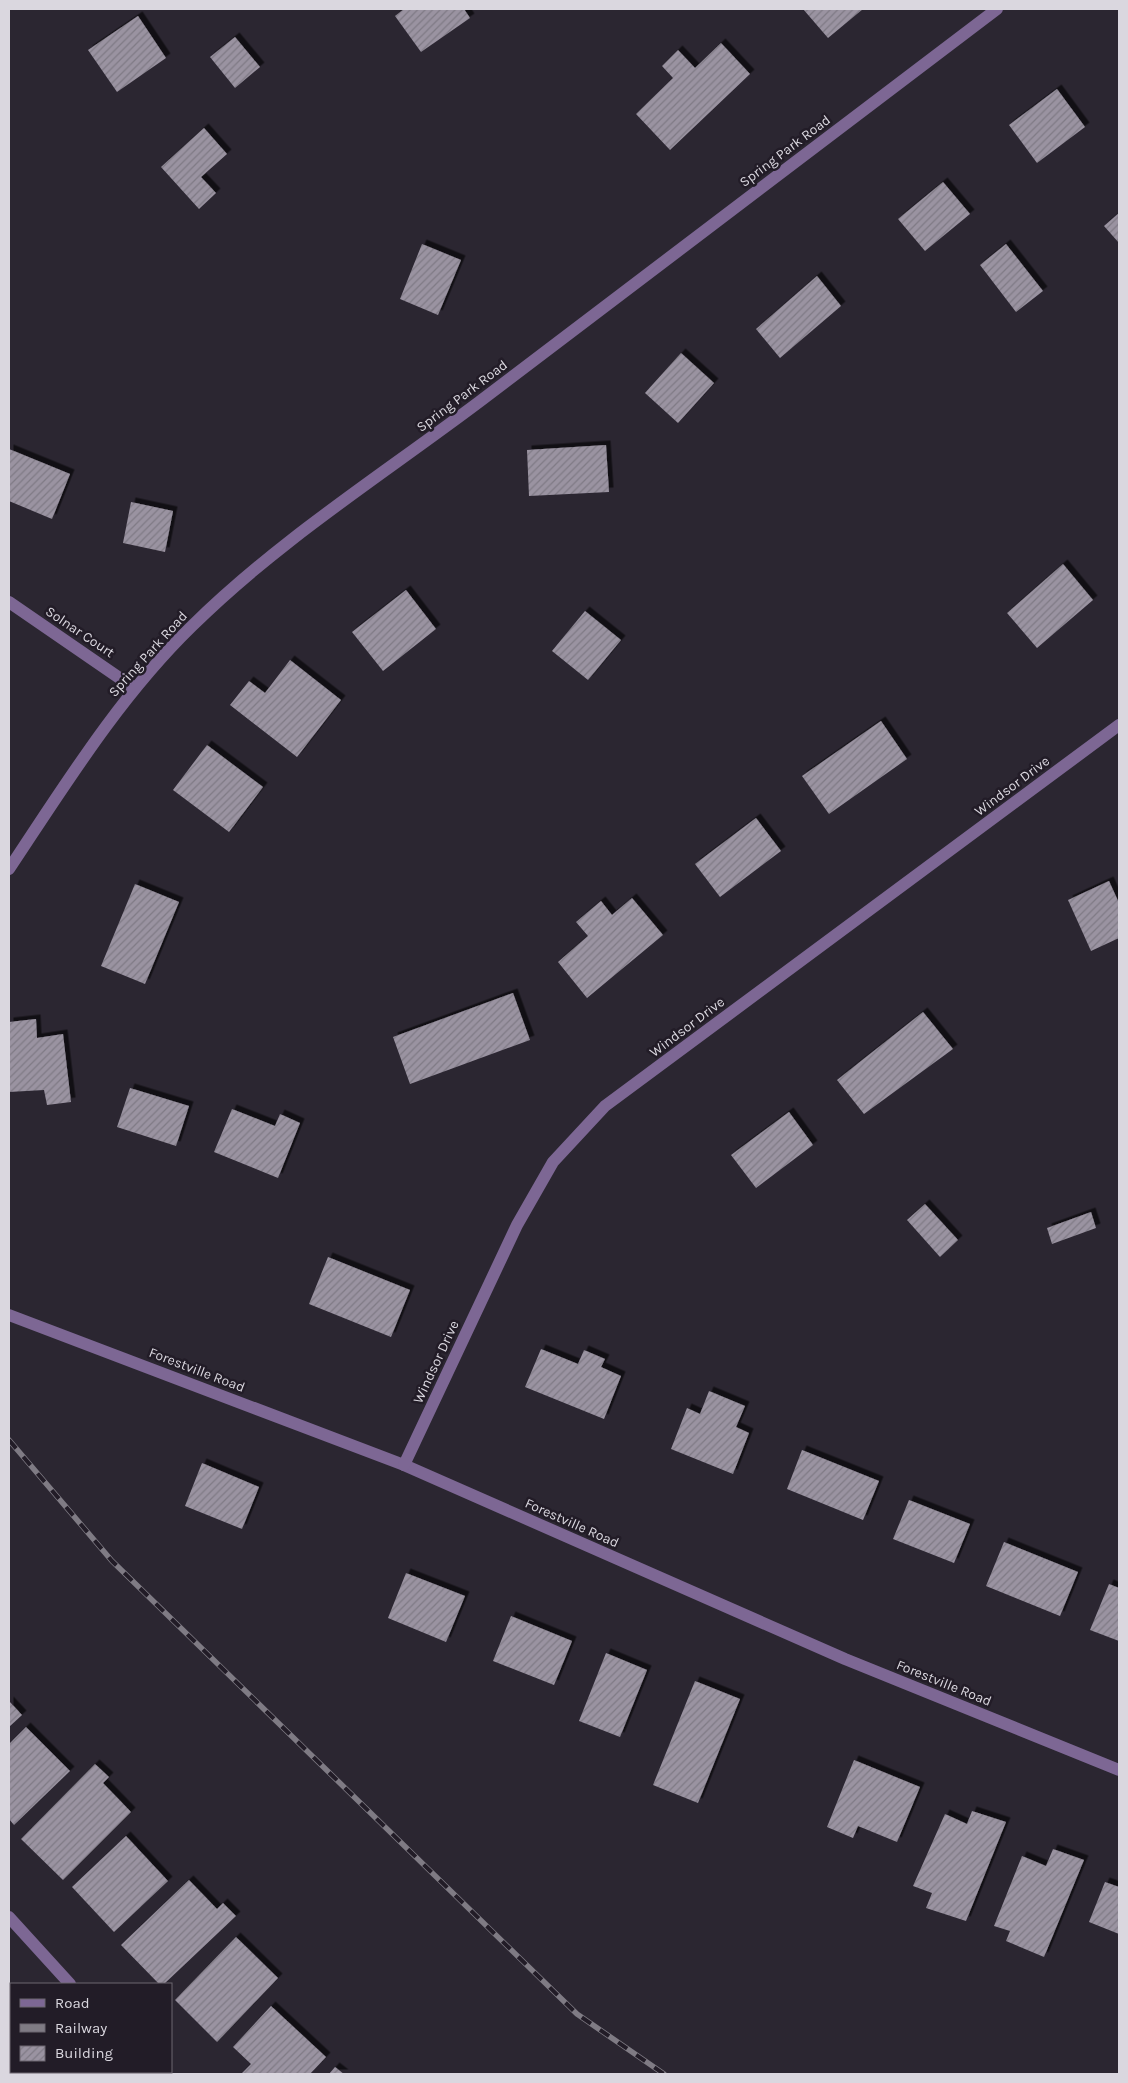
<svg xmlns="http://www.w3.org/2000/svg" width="1128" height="2083" font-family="Karla,sans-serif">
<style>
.building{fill:url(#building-hatch);filter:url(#shadow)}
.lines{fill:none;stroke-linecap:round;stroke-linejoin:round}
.minor{stroke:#7d6794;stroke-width:12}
.rail-casing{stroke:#7f7b84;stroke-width:5.5}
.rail{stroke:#221c27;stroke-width:4;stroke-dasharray:11;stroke-linecap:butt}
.labels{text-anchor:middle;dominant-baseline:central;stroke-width:5;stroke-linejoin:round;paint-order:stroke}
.street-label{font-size:14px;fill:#dad7df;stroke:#221c27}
</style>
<defs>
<pattern id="building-hatch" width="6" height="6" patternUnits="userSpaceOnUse" patternTransform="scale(1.25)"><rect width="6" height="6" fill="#9a93a1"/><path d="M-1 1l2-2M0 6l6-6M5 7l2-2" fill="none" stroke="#7f7a85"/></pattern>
<filter id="shadow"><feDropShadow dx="4.5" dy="-4.5" stdDeviation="0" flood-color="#0009"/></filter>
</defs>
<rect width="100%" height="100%" fill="#2b2631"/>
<g class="building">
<polygon points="404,9 464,9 470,18 421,52 395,16"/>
<polygon points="803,9 863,9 828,38"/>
<polygon points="138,16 166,58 117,92 88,50"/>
<polygon points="235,37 260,67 235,88 210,57"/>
<polygon points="721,43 750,74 670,150 636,114 673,78 662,66 678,50 695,68"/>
<polygon points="1057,89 1085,127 1037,163 1009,125"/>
<polygon points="204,128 227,154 201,177 216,193 199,209 161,167"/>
<polygon points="943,182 970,214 925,251 898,219"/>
<polygon points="1119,213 1119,243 1104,226"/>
<polygon points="422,244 461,260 438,315 400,299"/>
<polygon points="1006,244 1043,291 1016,312 980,265"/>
<polygon points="817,276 841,306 780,358 756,329"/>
<polygon points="681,353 714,383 678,423 645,393"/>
<polygon points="606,445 609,492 529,496 527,450"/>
<polygon points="9,449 70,474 52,519 9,501"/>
<polygon points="131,502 173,511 165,552 123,543"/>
<polygon points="1063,564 1093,600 1037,648 1007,613"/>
<polygon points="406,590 436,629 383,671 352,632"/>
<polygon points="585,611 621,640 588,680 552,651"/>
<polygon points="290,660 341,700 297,757 230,705 249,681 265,693"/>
<polygon points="881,721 907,759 829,814 802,776"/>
<polygon points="207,745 263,787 229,832 173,790"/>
<polygon points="756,818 781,851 720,897 695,864"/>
<polygon points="1109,881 1119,903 1119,938 1091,951 1068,900"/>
<polygon points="135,884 179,902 145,984 101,966"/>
<polygon points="632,898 663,935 587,998 558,962 588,936 576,922 601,901 612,915"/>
<polygon points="513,993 530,1040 410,1084 393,1037"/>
<polygon points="923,1012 953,1049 864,1114 837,1080"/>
<polygon points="36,1019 37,1038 63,1034 71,1102 47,1105 44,1090 9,1092 9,1022"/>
<polygon points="130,1088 189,1106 176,1146 117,1127"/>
<polygon points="232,1109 275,1126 280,1114 300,1123 278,1178 214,1152"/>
<polygon points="789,1112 813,1145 756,1188 731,1155"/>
<polygon points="925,1204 958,1240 940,1257 907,1220"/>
<polygon points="1091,1212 1096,1228 1052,1244 1047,1228"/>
<polygon points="328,1257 410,1290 391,1337 309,1304"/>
<polygon points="541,1349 578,1364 584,1350 605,1359 601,1367 621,1376 604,1419 525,1387"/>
<polygon points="709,1391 745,1406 736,1427 749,1433 733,1474 671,1449 687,1408 700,1414"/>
<polygon points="802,1450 879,1481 863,1520 787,1489"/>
<polygon points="202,1463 259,1487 242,1529 185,1506"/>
<polygon points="909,1500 970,1524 954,1563 893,1539"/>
<polygon points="1004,1542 1078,1572 1060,1616 986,1586"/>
<polygon points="406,1573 465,1596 446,1642 388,1618"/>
<polygon points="1109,1584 1119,1588 1119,1641 1090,1630"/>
<polygon points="511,1616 572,1641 554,1685 493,1661"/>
<polygon points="606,1653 647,1670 620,1737 579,1721"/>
<polygon points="695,1681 740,1699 698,1803 653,1785"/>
<polygon points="9,1701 22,1715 9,1727"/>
<polygon points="26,1727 70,1771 14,1825 9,1819 9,1744"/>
<polygon points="854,1760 920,1787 897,1842 858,1826 853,1838 827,1827"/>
<polygon points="95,1764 109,1777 103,1783 131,1812 63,1880 21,1839"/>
<polygon points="972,1811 1006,1822 966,1921 926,1908 932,1893 913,1886 945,1814 967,1824"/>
<polygon points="126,1836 168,1881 114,1932 72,1887"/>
<polygon points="1053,1849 1084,1860 1044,1957 1006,1941 1010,1931 994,1926 1022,1856 1046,1866"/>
<polygon points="189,1880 217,1909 223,1903 236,1916 164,1984 159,1984 121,1945"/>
<polygon points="1105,1882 1119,1887 1119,1934 1089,1922"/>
<polygon points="236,1937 278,1978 217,2042 175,2000"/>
<polygon points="9,2001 11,2004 11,2037 9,2040"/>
<polygon points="271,2006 326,2057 310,2074 241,2074 251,2064 233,2047"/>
<polygon points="11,2055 11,2072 62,2072 59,2074 9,2074 9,2057"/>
<polygon points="335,2067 344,2074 329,2074"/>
</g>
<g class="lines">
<g class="minor">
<polyline points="9,602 134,688"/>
<path d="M9 869C65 785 119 697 192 626 278 541 382 475 479 402 652 271 825 140 997 9"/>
<polyline points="9,1315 404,1465 845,1659 1119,1770"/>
<polyline points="404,1465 517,1225 553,1162 605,1106 1119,725"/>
<polyline points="9,1917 70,1984"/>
<polyline points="151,2072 153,2074"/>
</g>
<defs>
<polyline id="rail" points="9,1440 112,1561 577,2014 664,2074"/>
</defs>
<use href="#rail" class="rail-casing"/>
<use href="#rail" class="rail"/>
</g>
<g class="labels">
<g class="street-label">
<text transform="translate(785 151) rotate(-37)">Spring Park Road</text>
<text transform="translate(462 396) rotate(-37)">Spring Park Road</text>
<text transform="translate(80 632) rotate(34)">Solnar Court</text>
<text transform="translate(148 654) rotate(-48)">Spring Park Road</text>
<text transform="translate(1012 786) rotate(-37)">Windsor Drive</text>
<text transform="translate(687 1027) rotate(-37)">Windsor Drive</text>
<text transform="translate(436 1362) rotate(-65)">Windsor Drive</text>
<text transform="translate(197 1370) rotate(21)">Forestville Road</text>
<text transform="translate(572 1523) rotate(24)">Forestville Road</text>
<text transform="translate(944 1683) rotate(22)">Forestville Road</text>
</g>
</g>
<rect width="1128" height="2083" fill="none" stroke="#dad7df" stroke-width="20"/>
<rect x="10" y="1983" width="162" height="90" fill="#221c27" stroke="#6c6771"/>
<rect x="20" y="1999" width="25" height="8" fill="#7d6794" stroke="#6c6771"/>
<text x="55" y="2008" font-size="15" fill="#dad7df">Road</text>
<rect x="20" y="2024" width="25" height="8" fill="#7f7b84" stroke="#6c6771"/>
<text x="55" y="2033" font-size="15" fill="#dad7df">Railway</text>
<rect x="20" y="2046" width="25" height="15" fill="url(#building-hatch)" stroke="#6c6771"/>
<text x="55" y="2058" font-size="15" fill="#dad7df">Building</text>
</svg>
